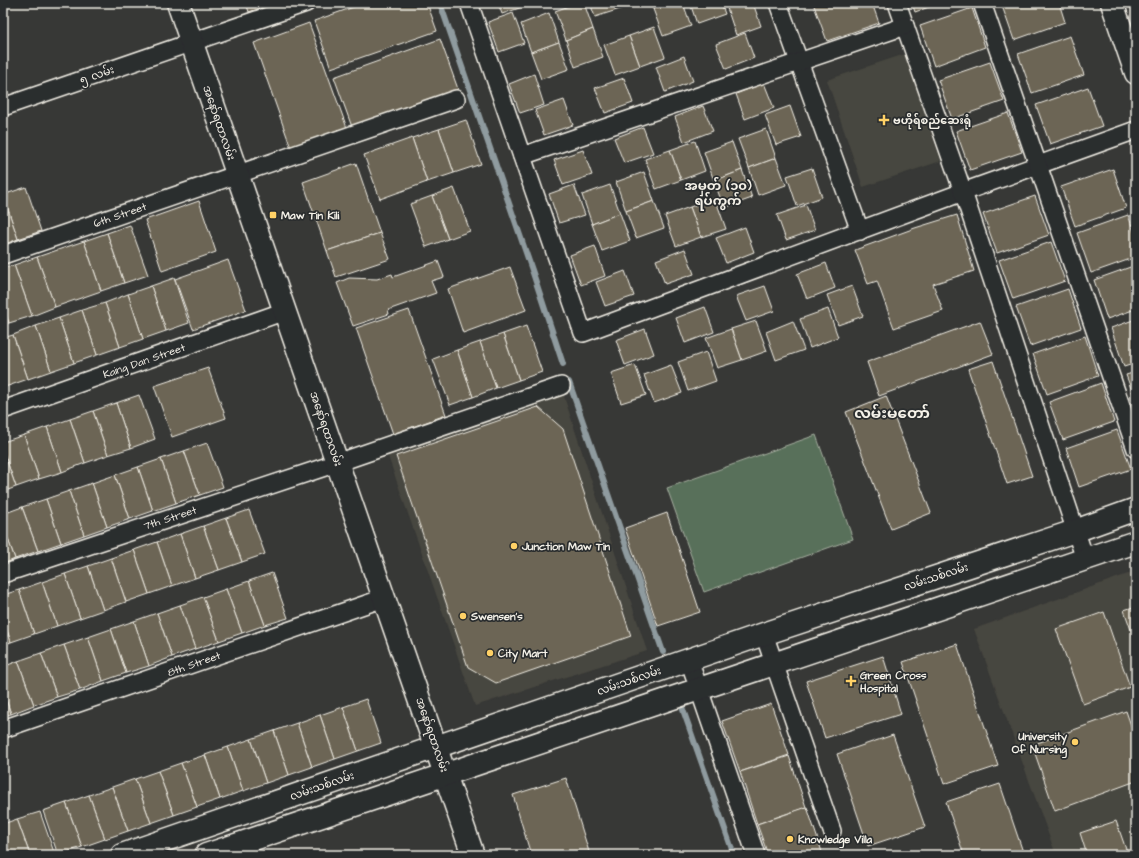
<svg xmlns="http://www.w3.org/2000/svg" width="1139" height="858" font-family="'Architects Daughter','Noto Sans Myanmar',sans-serif">
<style>
.built{fill:#47463f}
.green{fill:#596f5a;stroke:#a6b0a1}
.lines{fill:none;stroke-linecap:round;stroke-linejoin:round}
.stream{stroke:#8f9b9f;stroke-width:6}
.building{fill:#6c6554;stroke:#f4f1e8}
.minor-casing{stroke:#f4f1e8;stroke-width:20}
.secondary-casing{stroke:#f4f1e8;stroke-width:25}
.primary-casing{stroke:#f4f1e8;stroke-width:25}
.minor{stroke:#2a2d2e;stroke-width:17}
.secondary{stroke:#2a2d2e;stroke-width:22}
.primary{stroke:#2a2d2e;stroke-width:22}
.poi-dot{fill:#ffd166;stroke:#2a2d2e;stroke-width:1.5}
.labels{text-anchor:middle;dominant-baseline:central;stroke-width:3.5;stroke-linejoin:round;paint-order:stroke}
.street-label{font-size:11px;fill:#f4f1e8;stroke:#2a2d2e}
.poi-label{font-size:11px;font-weight:bold;fill:#f4f1e8;stroke:#2a2d2e;text-anchor:start}
.quarter-label{font-size:13px;font-weight:bold;fill:#f4f1e8;stroke:#2a2d2e}
.district-label{font-size:15px;font-weight:bold;fill:#f4f1e8;stroke:#2a2d2e}
</style>
<rect width="100%" height="100%" fill="#373836"/>
<filter id="ink" filterUnits="userSpaceOnUse"><feTurbulence type="fractalNoise" baseFrequency=".025" numOctaves="2"/><feDisplacementMap in="SourceGraphic" scale="8" xChannelSelector="R" yChannelSelector="G"/><feConvolveMatrix kernelMatrix="1 2 1 2 8 2 1 2 1" color-interpolation-filters="sRGB"/></filter>
<g filter="url(#ink)">
<g class="built">
<polygon points="905,54 941,161 863,187 827,80"/>
<polygon points="558,378 647,651 475,706 382,439"/>
<polygon points="1136,571 1136,855 1056,855 974,629"/>
</g>
<polygon class="green" points="816,435 853,539 704,592 667,488"/>
<g class="lines">
<g class="stream">
<polyline points="440,3 533,273 563,364"/>
<polyline points="569,382 663,652"/>
<polyline points="681,704 734,855"/>
</g>
</g>
<g class="building">
<polygon points="246,3 276,3 249,12"/>
<polygon points="365,3 427,3 437,31 331,68 314,21"/>
<polygon points="498,3 531,3 531,4 502,14"/>
<polygon points="577,3 584,3 593,29 566,40 555,11"/>
<polygon points="590,3 618,3 620,9 595,17"/>
<polygon points="618,3 636,3 620,9"/>
<polygon points="651,3 671,3 653,9"/>
<polygon points="671,3 683,3 691,26 663,36 653,9"/>
<polygon points="690,3 721,3 725,14 697,24"/>
<polygon points="731,3 753,3 761,26 736,35 726,5"/>
<polygon points="813,3 872,3 879,23 827,41"/>
<polygon points="912,3 940,3 915,12"/>
<polygon points="1001,3 1059,3 1065,22 1014,40"/>
<polygon points="972,8 985,47 934,66 920,26"/>
<polygon points="513,13 524,43 499,52 488,22"/>
<polygon points="549,13 559,42 531,52 521,24"/>
<polygon points="309,23 347,128 291,148 254,43"/>
<polygon points="654,27 665,57 640,66 629,36"/>
<polygon points="593,29 603,57 575,67 566,40"/>
<polygon points="745,33 754,58 726,69 716,44"/>
<polygon points="629,36 640,66 615,75 604,45"/>
<polygon points="1070,36 1084,75 1032,93 1018,54"/>
<polygon points="440,39 458,89 352,127 334,77"/>
<polygon points="559,42 569,69 541,79 531,52"/>
<polygon points="684,56 693,81 665,92 656,67"/>
<polygon points="990,62 1004,101 952,119 938,80"/>
<polygon points="534,74 544,105 520,113 509,84"/>
<polygon points="624,78 633,103 605,113 595,88"/>
<polygon points="764,83 774,108 745,119 736,94"/>
<polygon points="1088,87 1102,126 1050,144 1036,105"/>
<polygon points="564,100 573,125 544,135 535,110"/>
<polygon points="703,106 713,131 684,142 675,117"/>
<polygon points="790,106 801,137 776,145 765,115"/>
<polygon points="1008,113 1022,152 970,170 956,131"/>
<polygon points="466,120 481,164 454,173 439,129"/>
<polygon points="643,127 653,153 624,163 614,138"/>
<polygon points="439,129 454,173 427,182 412,138"/>
<polygon points="766,129 776,158 749,168 738,139"/>
<polygon points="412,138 427,182 380,199 364,155"/>
<polygon points="695,141 705,171 681,180 670,150"/>
<polygon points="732,142 742,170 714,181 704,152"/>
<polygon points="583,150 592,175 563,185 554,160"/>
<polygon points="670,150 681,180 656,189 645,159"/>
<polygon points="776,158 786,185 758,195 749,168"/>
<polygon points="356,163 380,233 327,251 303,182"/>
<polygon points="812,168 822,197 797,206 787,176"/>
<polygon points="1113,169 1126,208 1075,226 1061,187"/>
<polygon points="742,170 752,198 724,208 714,181"/>
<polygon points="644,172 654,201 626,211 616,182"/>
<polygon points="574,185 585,215 559,223 549,194"/>
<polygon points="610,185 620,213 592,224 582,195"/>
<polygon points="26,187 41,231 18,239 3,195"/>
<polygon points="454,188 470,231 448,239 432,196"/>
<polygon points="3,195 18,239 3,245"/>
<polygon points="432,196 448,239 426,247 410,204"/>
<polygon points="1035,196 1049,235 997,253 983,214"/>
<polygon points="715,198 726,229 701,237 690,207"/>
<polygon points="199,201 216,252 162,271 145,220"/>
<polygon points="654,201 664,228 636,238 626,211"/>
<polygon points="806,205 815,230 786,240 777,215"/>
<polygon points="690,207 701,237 676,246 665,216"/>
<polygon points="620,213 630,241 602,251 592,224"/>
<polygon points="957,215 974,271 933,284 943,311 894,328 877,281 868,284 855,250 915,228"/>
<polygon points="1128,215 1136,237 1136,257 1091,273 1077,233"/>
<polygon points="130,225 148,275 124,283 107,233"/>
<polygon points="745,227 754,252 726,263 716,238"/>
<polygon points="107,233 124,283 101,291 84,241"/>
<polygon points="380,233 390,259 336,277 327,251"/>
<polygon points="84,241 101,291 55,307 37,257"/>
<polygon points="1051,242 1065,281 1013,299 999,260"/>
<polygon points="595,246 605,276 581,285 570,255"/>
<polygon points="685,249 694,274 665,284 656,260"/>
<polygon points="37,257 55,307 32,316 14,265"/>
<polygon points="228,260 246,310 193,329 175,279"/>
<polygon points="438,261 444,277 431,281 436,293 388,310 389,314 353,326 337,283 349,278 377,279 392,274 393,277"/>
<polygon points="826,263 835,288 807,299 797,274"/>
<polygon points="14,265 32,316 9,323 3,307 3,269"/>
<polygon points="1136,265 1136,309 1107,319 1094,280"/>
<polygon points="510,267 526,310 463,333 448,289"/>
<polygon points="625,271 634,296 605,306 596,282"/>
<polygon points="174,278 189,323 166,331 151,286"/>
<polygon points="151,286 166,331 143,339 128,294"/>
<polygon points="765,286 774,311 746,321 736,296"/>
<polygon points="852,286 863,316 838,325 827,295"/>
<polygon points="1068,289 1081,328 1030,346 1016,307"/>
<polygon points="128,294 143,339 120,347 105,303"/>
<polygon points="105,303 120,347 97,355 82,310"/>
<polygon points="3,307 9,323 3,325"/>
<polygon points="705,307 714,332 685,343 676,318"/>
<polygon points="828,309 838,337 810,348 800,319"/>
<polygon points="82,310 97,355 74,363 59,318"/>
<polygon points="409,310 446,415 393,434 356,328"/>
<polygon points="59,318 74,363 51,371 36,326"/>
<polygon points="1136,319 1136,363 1124,367 1111,328"/>
<polygon points="756,321 767,351 742,360 731,329"/>
<polygon points="793,321 804,350 776,360 766,332"/>
<polygon points="980,321 993,354 879,396 867,362"/>
<polygon points="36,326 51,371 28,379 13,335"/>
<polygon points="526,326 542,372 519,380 503,334"/>
<polygon points="645,329 654,354 625,365 616,340"/>
<polygon points="731,329 742,360 717,368 706,338"/>
<polygon points="503,334 519,380 496,388 480,342"/>
<polygon points="13,335 28,379 5,387 3,381 3,338"/>
<polygon points="1085,336 1098,376 1047,394 1033,354"/>
<polygon points="480,342 496,388 473,397 457,350"/>
<polygon points="457,350 473,397 450,405 433,359"/>
<polygon points="706,352 716,381 688,391 678,362"/>
<polygon points="993,361 1032,476 1007,484 968,369"/>
<polygon points="635,365 646,395 621,403 611,373"/>
<polygon points="671,365 682,393 654,403 644,375"/>
<polygon points="208,368 226,418 172,437 154,386"/>
<polygon points="1136,372 1136,402 1126,375"/>
<polygon points="1101,383 1114,422 1063,440 1049,402"/>
<polygon points="139,395 155,439 131,448 116,403"/>
<polygon points="886,396 931,513 891,529 846,412"/>
<polygon points="116,403 131,448 108,455 93,411"/>
<polygon points="538,407 563,429 631,636 496,683 468,667 396,456"/>
<polygon points="93,411 108,455 85,463 70,419"/>
<polygon points="70,419 85,463 62,472 47,427"/>
<polygon points="47,427 62,472 39,479 24,435"/>
<polygon points="1117,430 1131,469 1079,487 1066,448"/>
<polygon points="24,435 39,479 16,487 3,450 3,442"/>
<polygon points="207,443 223,487 200,495 184,451"/>
<polygon points="3,450 16,487 3,492"/>
<polygon points="184,451 200,495 176,503 161,459"/>
<polygon points="161,459 176,503 153,511 138,467"/>
<polygon points="138,467 153,511 130,519 115,475"/>
<polygon points="115,475 130,519 107,527 92,483"/>
<polygon points="92,483 107,527 84,535 69,491"/>
<polygon points="69,491 84,535 61,543 46,499"/>
<polygon points="46,499 61,543 38,551 22,507"/>
<polygon points="22,507 38,551 15,559 3,525 3,514"/>
<polygon points="249,510 265,554 242,562 226,518"/>
<polygon points="667,513 700,612 658,626 625,528"/>
<polygon points="226,518 242,562 219,570 203,526"/>
<polygon points="3,525 15,559 3,564"/>
<polygon points="203,526 219,570 195,578 180,534"/>
<polygon points="180,534 195,578 172,586 157,542"/>
<polygon points="157,542 172,586 149,594 134,550"/>
<polygon points="134,550 149,594 126,602 111,558"/>
<polygon points="111,558 126,602 103,610 88,566"/>
<polygon points="88,566 103,610 80,618 65,574"/>
<polygon points="272,573 288,618 265,625 249,581"/>
<polygon points="65,574 80,618 57,626 42,582"/>
<polygon points="249,581 265,625 242,633 226,589"/>
<polygon points="42,582 57,626 34,634 19,590"/>
<polygon points="226,589 242,633 219,641 203,597"/>
<polygon points="19,590 34,634 11,642 3,619 3,595"/>
<polygon points="203,597 219,641 195,649 180,605"/>
<polygon points="180,605 195,649 172,657 157,613"/>
<polygon points="1136,606 1136,644 1124,610"/>
<polygon points="1104,612 1130,687 1083,704 1056,629"/>
<polygon points="157,613 172,657 149,666 134,621"/>
<polygon points="3,619 11,642 3,645"/>
<polygon points="134,621 149,666 126,673 111,629"/>
<polygon points="111,629 126,673 103,681 88,637"/>
<polygon points="88,637 103,681 80,690 64,645"/>
<polygon points="957,644 998,766 944,784 903,662"/>
<polygon points="64,645 80,690 57,697 41,653"/>
<polygon points="41,653 57,697 34,705 18,661"/>
<polygon points="883,656 901,714 825,738 806,681"/>
<polygon points="18,661 34,705 11,714 3,691 3,667"/>
<polygon points="3,691 11,714 3,716"/>
<polygon points="366,699 381,743 358,751 343,707"/>
<polygon points="771,704 789,755 740,772 722,721"/>
<polygon points="343,707 358,751 335,759 320,715"/>
<polygon points="1126,711 1136,740 1136,781 1055,811 1032,745"/>
<polygon points="320,715 335,759 312,767 297,723"/>
<polygon points="297,723 312,767 289,775 274,731"/>
<polygon points="274,731 289,775 266,783 251,739"/>
<polygon points="893,735 925,827 868,846 837,754"/>
<polygon points="251,739 266,783 243,791 228,747"/>
<polygon points="228,747 243,791 220,799 205,755"/>
<polygon points="205,755 220,799 197,807 181,763"/>
<polygon points="789,756 806,807 757,824 740,772"/>
<polygon points="181,763 197,807 174,815 158,771"/>
<polygon points="158,771 174,815 151,823 135,779"/>
<polygon points="566,778 590,855 531,855 513,795"/>
<polygon points="135,779 151,823 128,831 112,787"/>
<polygon points="1000,784 1024,855 964,855 946,802"/>
<polygon points="112,787 128,831 105,839 89,795"/>
<polygon points="89,795 105,839 82,847 66,803"/>
<polygon points="66,803 82,847 58,855 43,811"/>
<polygon points="807,807 823,855 768,855 757,824"/>
<polygon points="40,812 55,855 30,855 17,819"/>
<polygon points="17,819 30,855 4,855 3,824"/>
<polygon points="1116,821 1128,855 1087,855 1080,833"/>
<polygon points="918,852 930,855 900,855 901,854"/>
</g>
<g class="lines">
<defs>
<g id="minor">
<polyline points="469,3 583,333 963,192 1136,130"/>
<polyline points="778,3 860,231"/>
<polyline points="897,3 963,192 1085,559"/>
<polyline points="982,3 1136,449"/>
<polyline points="3,107 306,3"/>
<polyline points="522,156 905,26"/>
<polyline points="3,255 456,99"/>
<polyline points="3,410 285,311"/>
<polyline points="3,574 337,463 561,386"/>
<polyline points="764,634 832,831"/>
<polyline points="689,660 756,855"/>
<polyline points="3,729 384,598"/>
</g>
<g id="secondary">
<polyline points="178,3 473,855"/>
<polyline points="122,855 764,634 1075,531 1136,509"/>
<polyline points="206,855 1136,542"/>
</g>
<polyline id="primary" points="1112,3 1136,73"/>
</defs>
<use href="#minor" class="minor-casing"/>
<use href="#secondary" class="secondary-casing"/>
<use href="#primary" class="primary-casing"/>
<use href="#minor" class="minor"/>
<use href="#secondary" class="secondary"/>
<use href="#primary" class="primary"/>
</g>
</g>
<g class="poi-dot">
<path d="M882 114h4v4h4v4h-4v4h-4v-4h-4v-4h4z"/>
<rect x="269" y="211" width="8" height="8" rx="2"/>
<circle cx="514" cy="546" r="4"/>
<circle cx="463" cy="616" r="4"/>
<circle cx="490" cy="653" r="4"/>
<path d="M849 675h4v4h4v4h-4v4h-4v-4h-4v-4h4z"/>
<circle cx="1075" cy="742" r="4"/>
<circle cx="790" cy="839" r="4"/>
</g>
<g class="labels">
<g class="street-label">
<text transform="translate(97 75) rotate(-19)">၅ လမ်း</text>
<text transform="translate(219 123) rotate(71)">အနော်ရထာလမ်း</text>
<text transform="translate(120 215) rotate(-19)">6th Street</text>
<text transform="translate(144 361) rotate(-19)">Kaing Dan Street</text>
<text transform="translate(326 429) rotate(71)">အနော်ရထာလမ်း</text>
<text transform="translate(170 518) rotate(-18)">7th Street</text>
<text transform="translate(936 577) rotate(-18)">လမ်းသစ်လမ်း</text>
<text transform="translate(194 664) rotate(-19)">8th Street</text>
<text transform="translate(629 681) rotate(-19)">လမ်းသစ်လမ်း</text>
<text transform="translate(432 735) rotate(71)">အနော်ရထာလမ်း</text>
<text transform="translate(322 786) rotate(-19)">လမ်းသစ်လမ်း</text>
</g>
<g class="poi-label">
<text x="893" y="120">ဗဟိုရ်စည်ဆေးရုံ</text>
<text x="281" y="215">Maw Tin Kili</text>
<text x="522" y="546">Junction Maw Tin</text>
<text x="471" y="616">Swensen's</text>
<text x="498" y="653">City Mart</text>
<text x="860" y="675">Green Cross<tspan x="860" dy="13">Hospital</tspan></text>
<text x="1067" y="736" text-anchor="end">University<tspan x="1067" dy="13">Of Nursing</tspan></text>
<text x="798" y="839">Knowledge Villa</text>
</g>
<g class="quarter-label">
<text x="718" y="186">အမှတ် (၁၀)<tspan x="718" dy="15">ရပ်ကွက်</tspan></text>
</g>
<g class="district-label">
<text x="892" y="413">လမ်းမတော်</text>
</g>
</g>
<rect width="1139" height="858" fill="none" stroke="#2a2d2e" stroke-width="16"/>
<rect x="8" y="8" width="1123" height="842" fill="none" stroke="#f4f1e8" stroke-width="1.5" filter="url(#ink)"/>
</svg>
